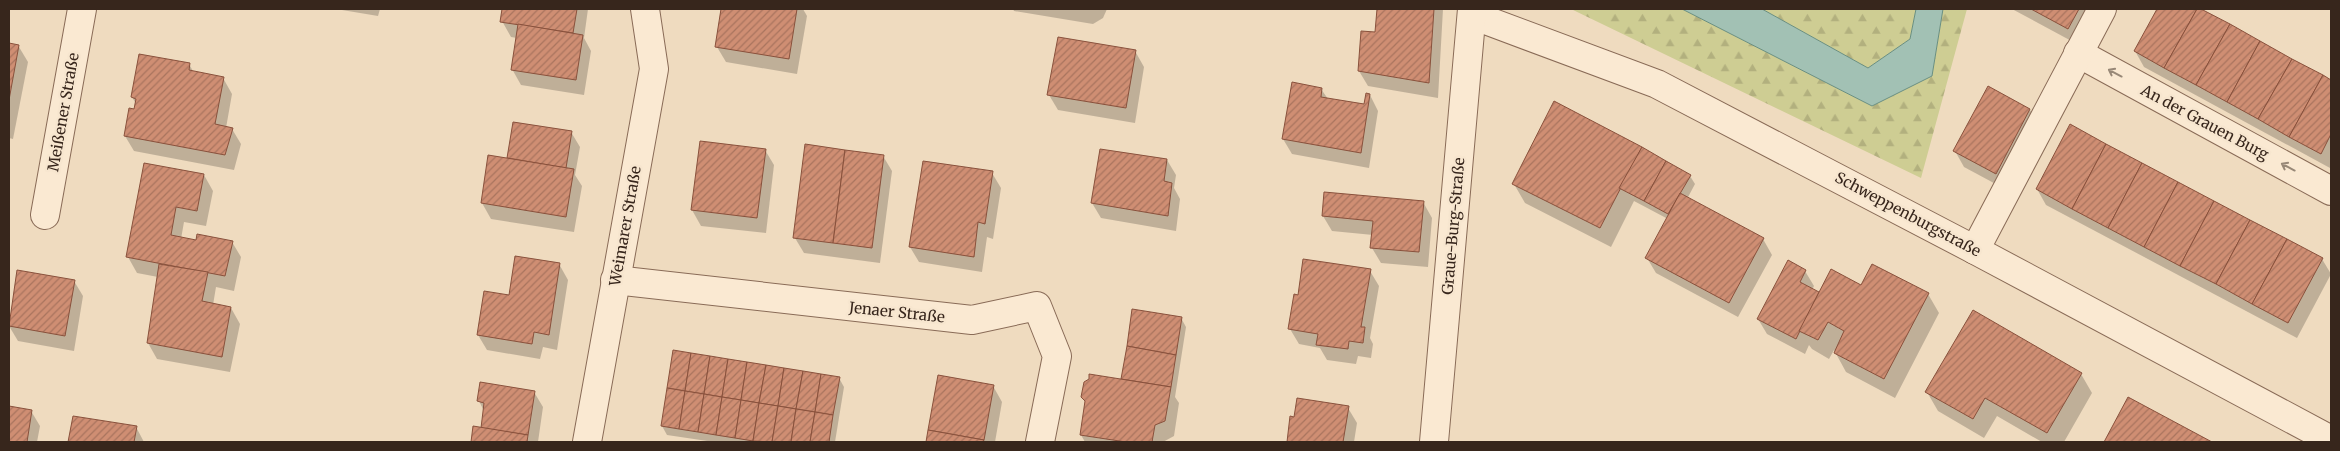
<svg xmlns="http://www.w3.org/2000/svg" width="2340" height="451" font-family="Merriweather,serif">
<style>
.forest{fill:url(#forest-firs)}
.water{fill:#a2c1b4;stroke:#698f81}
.shadow{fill:#0003}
.building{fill:url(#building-hatch);stroke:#89513c}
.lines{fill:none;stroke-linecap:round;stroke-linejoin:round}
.street-casing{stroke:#896b57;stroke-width:30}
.street{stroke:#fae9d2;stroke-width:28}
.oneway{stroke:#988877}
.labels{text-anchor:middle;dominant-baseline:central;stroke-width:5;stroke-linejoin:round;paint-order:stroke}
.street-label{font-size:15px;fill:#37261c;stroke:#f7e6cf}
</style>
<defs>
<pattern id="forest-firs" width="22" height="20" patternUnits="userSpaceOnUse" patternTransform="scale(1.25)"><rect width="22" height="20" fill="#cecd93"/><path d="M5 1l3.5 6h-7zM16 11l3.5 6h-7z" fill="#b2b07e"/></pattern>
<pattern id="building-hatch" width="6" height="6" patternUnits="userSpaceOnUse" patternTransform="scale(1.25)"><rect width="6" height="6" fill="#cf8e73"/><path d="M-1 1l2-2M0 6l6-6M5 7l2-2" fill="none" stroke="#a9745e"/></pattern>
</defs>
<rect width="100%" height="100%" fill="#efdbbf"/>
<g class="forest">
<polygon points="1571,9 1682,9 1872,106 1932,76 1943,9 1967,9 1921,178"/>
<polygon points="1762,9 1916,9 1910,39 1868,68"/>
</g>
<polygon class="water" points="1682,9 1762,9 1868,68 1910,39 1916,9 1943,9 1932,76 1872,106"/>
<g class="shadow">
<polygon points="336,9 380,9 378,16"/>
<polygon points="504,9 588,9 584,38 591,51 584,95 521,85 512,69 517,38 511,37 502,21"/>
<polygon points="723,9 803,9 807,16 797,74 726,62 717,47"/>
<polygon points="1013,9 1107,9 1103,18 1093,24 1014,11"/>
<polygon points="1378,9 1443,9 1438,98 1368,86 1359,71 1377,33"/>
<polygon points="2012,9 2096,9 2077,44"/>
<polygon points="2158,9 2198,9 2331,82 2330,168 2144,67 2135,51"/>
<polygon points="9,45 19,47 28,62 13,139 9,138"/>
<polygon points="1135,51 1144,67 1135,123 1058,110 1049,95"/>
<polygon points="189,64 194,73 223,78 232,94 226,128 232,129 241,144 234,170 134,151 125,136 136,104 132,97"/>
<polygon points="1321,89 1328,99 1365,106 1370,95 1378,111 1369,168 1292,154 1283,139"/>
<polygon points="2030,110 2039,125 2005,189 1964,167 1955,151"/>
<polygon points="514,123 571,132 580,147 575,175 582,186 574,232 491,219 482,203 508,159"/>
<polygon points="701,142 765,150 774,165 766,233 701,226 692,210"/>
<polygon points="883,156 892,171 880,263 804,253 795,238"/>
<polygon points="1167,160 1176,175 1174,188 1180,199 1176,231 1101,218 1092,203"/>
<polygon points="992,173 1001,188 993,239 987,237 982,272 919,262 910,247"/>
<polygon points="204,175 213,191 206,226 184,222 181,239 197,242 232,242 241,257 234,291 216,287 213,305 231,308 240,324 230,372 157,359 148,343 158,277 137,273 128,257"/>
<polygon points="1690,176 1695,184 1687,199 1763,239 1772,255 1738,317 1656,273 1647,258 1668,219 1634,201 1611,247 1525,203 1514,184"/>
<polygon points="2037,189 2322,259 2331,274 2297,338 2046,205"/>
<polygon points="1423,202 1432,218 1428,267 1381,263 1372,248 1373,235 1332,231 1323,216"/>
<polygon points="559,264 568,280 557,350 543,347 540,359 487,350 478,335 510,296"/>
<polygon points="1370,271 1379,286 1370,338 1373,344 1371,358 1358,356 1356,364 1327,360 1320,348 1299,344 1290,329 1299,296"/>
<polygon points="1805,271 1814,286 1812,290 1819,295 1861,287 1928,294 1939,313 1895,398 1846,372 1834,350 1829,359 1812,349 1809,345 1805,354 1767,334 1758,319"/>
<polygon points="74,281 83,296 74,351 18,341 9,326"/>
<polygon points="1133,311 1181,318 1186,327 1175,397 1179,403 1174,436 1163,442 1085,442 1081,435 1086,402 1122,380"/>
<polygon points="2081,374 2092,393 2064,442 2042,442 1997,416 1984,438 1938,411 1927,392"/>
<polygon points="939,376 993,386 1002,402 995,442 927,442"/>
<polygon points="839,378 844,387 835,442 714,442 667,435 662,426"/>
<polygon points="534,392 543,407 538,442 472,442 474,428 482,429 484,411 479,401"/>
<polygon points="2129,399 2209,442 2106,442"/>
<polygon points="9,407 31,411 40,426 37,442 9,442"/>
<polygon points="1348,408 1357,423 1354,442 1288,442 1291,418"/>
<polygon points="74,417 136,427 144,442 70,442"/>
</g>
<g class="building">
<polygon points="502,9 577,9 573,33 500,22"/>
<polygon points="721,9 797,9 789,59 715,47"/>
<polygon points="1377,9 1434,9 1429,83 1358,71 1361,31 1375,32"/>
<polygon points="2031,9 2079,9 2068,29"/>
<polygon points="2157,9 2197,9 2164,68 2134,51"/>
<polygon points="2197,9 2201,9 2230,24 2196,85 2164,68"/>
<polygon points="518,24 583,35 576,80 511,70"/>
<polygon points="2230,24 2260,41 2227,102 2196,85"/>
<polygon points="1058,37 1136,50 1126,108 1047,95"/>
<polygon points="2260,41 2292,59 2258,119 2227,102"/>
<polygon points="9,43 19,45 9,100"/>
<polygon points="139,54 190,63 189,70 224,77 215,124 233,128 225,155 124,136 129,108 134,109 136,99 131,97"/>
<polygon points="2292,59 2323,75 2289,137 2258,119"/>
<polygon points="2323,75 2331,80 2331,134 2321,154 2289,137"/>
<polygon points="1292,82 1322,88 1321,97 1364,104 1366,93 1370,94 1361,153 1282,139"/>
<polygon points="1988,86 2030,109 1996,174 1953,151"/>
<polygon points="1554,101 1642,147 1600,228 1512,184"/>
<polygon points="513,122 572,131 566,168 507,158"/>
<polygon points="2070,124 2106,144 2072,209 2036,189"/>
<polygon points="700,141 766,149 757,218 691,210"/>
<polygon points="805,144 845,150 833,243 793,238"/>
<polygon points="2106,144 2142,163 2108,228 2072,209"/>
<polygon points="1642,147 1666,161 1644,201 1619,188"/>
<polygon points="1100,149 1167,159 1164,181 1172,183 1168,216 1091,203"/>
<polygon points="845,150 884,155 872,248 833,243"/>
<polygon points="488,155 574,169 566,217 481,203"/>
<polygon points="923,161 993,171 985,224 978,222 974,257 909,247"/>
<polygon points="1666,161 1691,175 1668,214 1644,201"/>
<polygon points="144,163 204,174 197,211 176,207 171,235 196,240 197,234 233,241 225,276 126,257"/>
<polygon points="2142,163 2178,182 2144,247 2108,228"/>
<polygon points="2178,182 2214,201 2180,266 2144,247"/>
<polygon points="1324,192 1424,201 1419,252 1370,248 1373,221 1322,216"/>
<polygon points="1680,193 1764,238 1729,303 1645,258"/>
<polygon points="2214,201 2250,220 2216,284 2180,266"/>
<polygon points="2250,220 2287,239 2252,304 2216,284"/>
<polygon points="2287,239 2323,258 2288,323 2252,304"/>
<polygon points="515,256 560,263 549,335 534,332 532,344 477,335 484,291 509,295"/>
<polygon points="1303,259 1371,269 1361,327 1365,327 1363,343 1349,341 1348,349 1316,345 1318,334 1288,329 1294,294 1298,295"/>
<polygon points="1788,260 1806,270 1800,282 1819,292 1796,339 1757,319"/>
<polygon points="159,264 208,272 202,301 231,307 222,357 147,343"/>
<polygon points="1872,264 1929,293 1884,379 1834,353 1844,331 1828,322 1818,340 1799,331 1831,269 1861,285"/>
<polygon points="17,270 75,280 65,336 9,326"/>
<polygon points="1132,309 1182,317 1176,355 1127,346"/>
<polygon points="1973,310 2082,373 2047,433 1985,398 1973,419 1925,392"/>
<polygon points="1127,346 1176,355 1171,387 1121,379"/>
<polygon points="673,350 691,353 685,391 667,388"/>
<polygon points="691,353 710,356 704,394 685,391"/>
<polygon points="710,356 728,359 722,397 704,394"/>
<polygon points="728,359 747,362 741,400 722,397"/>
<polygon points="747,362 766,365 759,403 741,400"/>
<polygon points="766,365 784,368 778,406 759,403"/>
<polygon points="784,368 803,371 796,409 778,406"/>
<polygon points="803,371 821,374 815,412 796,409"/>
<polygon points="821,374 840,377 833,415 815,412"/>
<polygon points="1089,374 1171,387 1165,421 1155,425 1152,442 1126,442 1080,435 1085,401 1081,397 1084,382 1089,379"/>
<polygon points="938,375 994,385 984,440 928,430"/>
<polygon points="480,382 535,391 528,435 481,428 484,403 477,401"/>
<polygon points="667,388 685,391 679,429 661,426"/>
<polygon points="685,391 704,394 698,432 679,429"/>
<polygon points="704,394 722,397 716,435 698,432"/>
<polygon points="722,397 741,400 735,438 716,435"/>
<polygon points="2128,397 2212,442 2104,442"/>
<polygon points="1297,398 1349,406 1343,442 1287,442 1290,416 1294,417"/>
<polygon points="741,400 759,403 753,441 735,438"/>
<polygon points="759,403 778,406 772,442 753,441"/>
<polygon points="9,406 32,410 27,442 9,442"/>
<polygon points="778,406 796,409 791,442 772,442"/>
<polygon points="796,409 815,412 810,442 791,442"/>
<polygon points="815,412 833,415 829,442 810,442"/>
<polygon points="73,416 137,426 134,442 68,442"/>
<polygon points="473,426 528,435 527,442 471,442"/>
<polygon points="928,430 984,440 983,442 926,442"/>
</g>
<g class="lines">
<defs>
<g id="street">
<polyline points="1472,15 1657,84 1975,250 2331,440"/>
<polyline points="2078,53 2331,191"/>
<polyline points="45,215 82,9"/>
<polyline points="1975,250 2102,9"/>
<polyline points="615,280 972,320 1037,306 1057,356 1040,442"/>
<polyline points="587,442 654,69 645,9"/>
<polyline points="1434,442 1472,9"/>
</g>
</defs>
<use href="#street" class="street-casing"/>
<use href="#street" class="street"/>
</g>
<defs><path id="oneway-shaft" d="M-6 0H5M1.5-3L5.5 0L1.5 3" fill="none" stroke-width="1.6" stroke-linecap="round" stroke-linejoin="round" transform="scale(1.25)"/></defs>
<g class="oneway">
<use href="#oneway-shaft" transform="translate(2115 73) rotate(-152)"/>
<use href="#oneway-shaft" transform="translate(2288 167) rotate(-152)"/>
</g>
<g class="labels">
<g class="street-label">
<text transform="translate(63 112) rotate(-80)">Meißener Straße</text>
<text transform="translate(2205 122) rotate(28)">An der Grauen Burg</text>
<text transform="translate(1908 214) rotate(28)">Schweppenburgstraße</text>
<text transform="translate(625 226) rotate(-80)">Weimarer Straße</text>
<text transform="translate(1453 226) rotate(-85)">Graue-Burg-Straße</text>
<text transform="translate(897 312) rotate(6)">Jenaer Straße</text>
</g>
</g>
<rect width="2340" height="451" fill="none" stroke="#37261c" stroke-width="20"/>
</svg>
